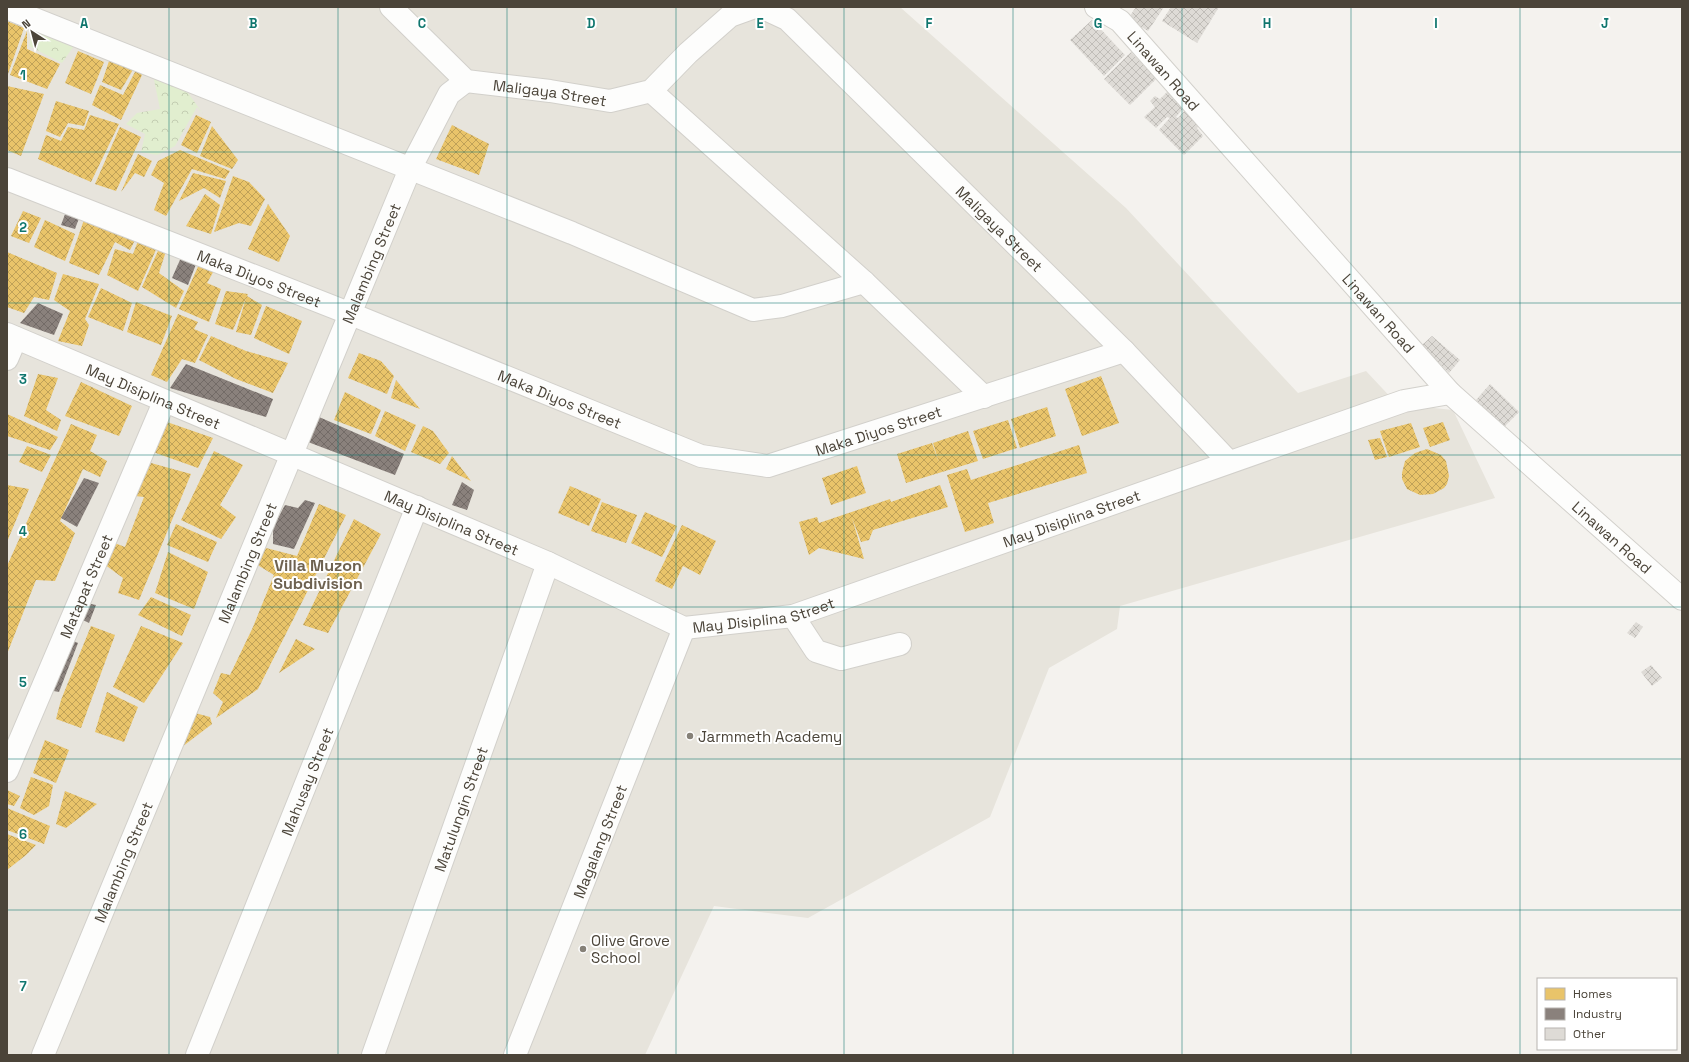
<svg xmlns="http://www.w3.org/2000/svg" width="1689" height="1062" font-family="'Space Grotesk',sans-serif">
<style>
.residential{fill:#e7e4dc}
.forest{fill:url(#forest-crowns)}
.homes{fill:url(#homes-cross-hatch)}
.industry{fill:url(#industry-cross-hatch)}
.building{fill:url(#building-cross-hatch)}
.lines{fill:none;stroke-linecap:round;stroke-linejoin:round}
.minor-casing{stroke:#d2d0cb;stroke-width:24}
.minor{stroke:#fdfdfc;stroke-width:22}
.grid{fill:none;stroke:#0f766e;stroke-width:1;stroke-opacity:0.55}
.poi-dot{fill:#868178;stroke:#fff;stroke-width:1.5}
.labels{text-anchor:middle;dominant-baseline:central;stroke-width:4;stroke-linejoin:round;paint-order:stroke}
.street-label{font-size:15px;fill:#4b4439;stroke:#fff}
.poi-label{font-size:15px;fill:#4b4439;stroke:#fff;text-anchor:start}
.neighbourhood-label{font-size:16px;font-weight:bold;fill:#6e6250;stroke:#fff}
.grid-label{font-size:13px;text-anchor:middle;font-weight:bold;fill:#0f766e;stroke:#fff;stroke-width:4;stroke-linejoin:round;paint-order:stroke}
</style>
<defs>
<pattern id="forest-crowns" width="20" height="18" patternUnits="userSpaceOnUse"><rect width="20" height="18" fill="#e1eecf"/><path d="M2 6a3 3 0 1 1 6 0M12 15a3 3 0 1 1 6 0" fill="none" stroke="#c3cdb2"/></pattern>
<pattern id="homes-cross-hatch" width="8" height="8" patternUnits="userSpaceOnUse"><rect width="8" height="8" fill="#e9c46a"/><path d="M0 0l8 8M0 8l8-8" fill="none" stroke="#bfa158"/></pattern>
<pattern id="industry-cross-hatch" width="8" height="8" patternUnits="userSpaceOnUse"><rect width="8" height="8" fill="#8a817c"/><path d="M0 0l8 8M0 8l8-8" fill="none" stroke="#736b67"/></pattern>
<pattern id="building-cross-hatch" width="8" height="8" patternUnits="userSpaceOnUse"><rect width="8" height="8" fill="#dedbd6"/><path d="M0 0l8 8M0 8l8-8" fill="none" stroke="#c0bdb8"/></pattern>
</defs>
<rect width="100%" height="100%" fill="#f4f2ee"/>
<polygon class="residential" points="7,7 900,7 1126,208 1298,393 1366,371 1397,404 1453,410 1495,498 1120,606 1117,629 1049,668 990,817 808,918 714,906 645,1055 7,1055"/>
<g class="forest">
<polygon points="35,21 78,40 62,63 29,46"/>
<polygon points="152,70 179,80 203,114 197,107 175,146 157,155 141,152 145,134 126,124 137,113 160,109"/>
</g>
<g class="homes">
<polygon points="7,21 24,28 8,74 7,74"/>
<polygon points="27,31 27,49 60,64 47,89 10,75"/>
<polygon points="78,51 104,62 91,94 65,83"/>
<polygon points="110,58 134,68 121,90 102,82"/>
<polygon points="136,70 142,75 121,120 92,105 100,85 123,95"/>
<polygon points="7,86 44,94 21,156 7,150"/>
<polygon points="56,101 89,111 84,126 68,123 60,137 46,131"/>
<polygon points="90,115 119,124 91,182 38,159 46,135 61,141 68,127 84,130"/>
<polygon points="196,115 211,122 197,153 181,145"/>
<polygon points="452,125 489,144 479,175 436,159"/>
<polygon points="212,126 238,160 232,169 200,156"/>
<polygon points="120,127 141,137 116,191 95,184"/>
<polygon points="180,150 230,171 225,179 192,169 166,216 154,210 164,183 151,175 158,161"/>
<polygon points="138,154 152,161 144,177 135,173 121,192"/>
<polygon points="193,173 226,181 220,198 204,188 179,201"/>
<polygon points="233,176 249,182 265,199 251,226 239,223 214,232"/>
<polygon points="205,194 220,205 211,234 186,226"/>
<polygon points="268,204 290,236 279,262 248,249"/>
<polygon points="23,211 41,218 29,243 11,236"/>
<polygon points="86,214 136,238 130,250 115,242 99,275 69,263"/>
<polygon points="45,220 75,234 65,261 34,247"/>
<polygon points="140,236 158,245 138,291 107,275 115,249 133,254"/>
<polygon points="161,244 167,248 159,273 184,291 176,308 142,287"/>
<polygon points="7,252 57,273 49,300 34,297 24,313 7,307"/>
<polygon points="201,260 216,267 207,283 221,289 209,322 179,309"/>
<polygon points="63,274 99,284 85,319 89,325 82,346 58,341 70,311 54,300"/>
<polygon points="101,288 132,303 123,331 88,317"/>
<polygon points="226,291 248,294 247,296 262,305 251,335 236,332 246,298 233,330 215,324"/>
<polygon points="136,302 172,316 161,345 127,332"/>
<polygon points="266,306 302,321 289,354 254,338"/>
<polygon points="178,314 198,322 194,329 208,335 195,363 182,359 167,382 151,375"/>
<polygon points="211,336 246,351 288,363 273,393 236,379 199,360"/>
<polygon points="359,353 381,361 394,376 387,394 348,378"/>
<polygon points="38,374 58,378 46,410 61,420 57,431 24,416"/>
<polygon points="1101,376 1119,423 1082,436 1065,389"/>
<polygon points="396,380 420,409 391,398"/>
<polygon points="81,382 132,406 119,436 65,416"/>
<polygon points="345,392 381,410 371,434 334,420"/>
<polygon points="1047,407 1056,436 1020,448 1011,419"/>
<polygon points="385,411 416,425 405,451 375,436"/>
<polygon points="7,414 58,437 50,450 7,436"/>
<polygon points="1008,420 1017,448 983,459 973,431"/>
<polygon points="167,422 213,438 198,468 153,452"/>
<polygon points="1443,422 1450,440 1430,447 1423,428"/>
<polygon points="1411,423 1420,447 1389,457 1380,431"/>
<polygon points="71,424 97,435 90,451 107,461 100,477 83,469 60,521 75,533 55,581 36,580 7,654 7,566"/>
<polygon points="423,426 433,431 449,453 440,464 411,452"/>
<polygon points="968,431 978,461 906,483 897,454 932,443 939,463 933,443"/>
<polygon points="1380,438 1387,457 1375,460 1368,440"/>
<polygon points="1079,445 1087,473 988,503 994,523 965,532 947,475 967,469 971,480"/>
<polygon points="27,446 51,455 42,472 19,462"/>
<polygon points="1427,449 1441,455 1446,461 1449,476 1447,484 1444,488 1433,494 1420,495 1407,489 1402,479 1402,473 1405,461 1415,453"/>
<polygon points="214,451 243,465 220,505 236,517 221,539 181,520"/>
<polygon points="452,456 471,481 446,469"/>
<polygon points="151,463 191,474 139,600 118,593 123,578 104,564 112,542 125,547 144,497 135,496"/>
<polygon points="857,466 866,493 831,505 822,478"/>
<polygon points="7,485 29,489 7,542"/>
<polygon points="940,485 948,507 873,530 869,540 861,542 852,518 864,559 819,548 809,555 799,522 817,517 819,523 890,499 891,502"/>
<polygon points="570,486 601,499 589,526 558,513"/>
<polygon points="602,502 637,515 626,543 591,531"/>
<polygon points="319,504 346,515 258,689 216,718 223,702 213,693 221,673 230,675 253,627 274,575 256,564 266,548 297,556"/>
<polygon points="645,512 677,526 662,557 631,543"/>
<polygon points="354,519 381,534 328,633 303,625"/>
<polygon points="176,524 217,542 208,562 167,545"/>
<polygon points="682,525 716,541 700,575 683,566 672,589 655,581"/>
<polygon points="168,552 208,572 194,609 155,593"/>
<polygon points="151,597 191,615 182,636 138,615"/>
<polygon points="91,626 115,635 81,728 56,719 61,700"/>
<polygon points="141,626 183,643 144,703 113,687"/>
<polygon points="296,639 315,649 279,673"/>
<polygon points="107,692 138,707 124,742 95,732"/>
<polygon points="195,713 210,717 212,724 178,750"/>
<polygon points="45,740 69,750 56,783 33,773"/>
<polygon points="31,777 53,785 49,806 34,815 20,808"/>
<polygon points="7,790 20,796 14,806 7,804"/>
<polygon points="65,791 97,804 66,828 56,824"/>
<polygon points="7,808 50,826 44,844 7,830"/>
<polygon points="7,834 36,845 26,855 7,870"/>
</g>
<g class="industry">
<polygon points="67,209 81,213 75,229 61,225"/>
<polygon points="183,253 198,259 188,285 172,278"/>
<polygon points="38,303 63,314 54,335 20,323"/>
<polygon points="186,364 273,399 266,417 170,388"/>
<polygon points="319,417 404,454 395,475 308,442"/>
<polygon points="84,478 99,483 77,527 61,518"/>
<polygon points="462,482 474,490 467,510 452,505"/>
<polygon points="305,500 315,503 294,549 273,544 273,527 285,505 298,508"/>
<polygon points="86,603 96,605 89,623 81,619"/>
<polygon points="69,639 78,643 59,692 48,690"/>
</g>
<g class="building">
<polygon points="1136,7 1164,7 1148,31 1128,19"/>
<polygon points="1171,7 1219,7 1197,43 1162,21"/>
<polygon points="1092,20 1125,55 1104,76 1070,40"/>
<polygon points="1131,52 1157,78 1130,105 1104,79"/>
<polygon points="1170,89 1186,105 1176,117 1178,118 1188,107 1204,120 1197,128 1203,136 1184,155 1159,130 1170,118 1167,117 1156,128 1144,117 1155,107 1150,101 1155,96 1160,99"/>
<polygon points="1432,336 1460,360 1449,373 1421,346"/>
<polygon points="1490,384 1519,412 1504,427 1476,400"/>
<polygon points="1636,622 1643,627 1635,638 1627,633"/>
<polygon points="1651,665 1662,678 1652,686 1641,672"/>
</g>
<g class="lines">
<defs>
<g id="minor">
<path id="s1" d="M391 7 466 81 550 91 610 101 651 91 688 53 730 16 755 7"/>
<path id="s2" d="M761 7 787 19 1124 351 1229 462"/>
<path id="s3" d="M1096 7 1120 21 1450 393 1682 599"/>
<polyline points="7,8 572,233 753,310 782,306 864,282"/>
<polyline points="651,91 864,282 984,397"/>
<path id="s4" d="M7 179 351 314 701 456 768 466 1124 351"/>
<path id="s5" d="M7 334 548 563 684 628 793 616 1404 401 1450 393"/>
<polyline points="7,359 16,338"/>
<polyline points="793,616 816,651 841,659 900,644"/>
<path id="s6" d="M7 771 164 402"/>
<path id="s7" d="M43 1055 410 169 449 94 466 81"/>
<path id="s8" d="M197 1055 417 507"/>
<path id="s9" d="M373 1055 548 563"/>
<path id="s10" d="M515 1055 684 628"/>
</g>
</defs>
<use href="#minor" class="minor-casing"/>
<use href="#minor" class="minor"/>
</g>
<path class="grid" d="M169 7V1055M338 7V1055M507 7V1055M676 7V1055M844 7V1055M1013 7V1055M1182 7V1055M1351 7V1055M1520 7V1055M7 152H1682M7 303H1682M7 455H1682M7 607H1682M7 759H1682M7 910H1682"/>
<g class="poi-dot">
<circle cx="690" cy="736" r="4"/>
<circle cx="583" cy="949" r="4"/>
</g>
<g class="labels">
<g class="street-label">
<text stroke="none"><textPath href="#s3" startOffset="94">Linawan Road</textPath></text>
<text stroke="none"><textPath href="#s1" startOffset="190">Maligaya Street</textPath></text>
<text stroke="none"><textPath href="#s2" startOffset="327">Maligaya Street</textPath></text>
<text stroke="none"><textPath href="#s7" startOffset="857">Malambing Street</textPath></text>
<text stroke="none"><textPath href="#s4" startOffset="271">Maka Diyos Street</textPath></text>
<text stroke="none"><textPath href="#s3" startOffset="418">Linawan Road</textPath></text>
<text stroke="none"><textPath href="#s5" startOffset="159">May Disiplina Street</textPath></text>
<text stroke="none"><textPath href="#s4" startOffset="595">Maka Diyos Street</textPath></text>
<text stroke="none"><textPath href="#s4" startOffset="931">Maka Diyos Street</textPath></text>
<text stroke="none"><textPath href="#s5" startOffset="1143">May Disiplina Street</textPath></text>
<text stroke="none"><textPath href="#s5" startOffset="483">May Disiplina Street</textPath></text>
<text stroke="none"><textPath href="#s3" startOffset="742">Linawan Road</textPath></text>
<text stroke="none"><textPath href="#s7" startOffset="533">Malambing Street</textPath></text>
<text stroke="none"><textPath href="#s6" startOffset="201">Matapat Street</textPath></text>
<text stroke="none"><textPath href="#s5" startOffset="819">May Disiplina Street</textPath></text>
<text stroke="none"><textPath href="#s8" startOffset="295">Mahusay Street</textPath></text>
<text stroke="none"><textPath href="#s9" startOffset="261">Matulungin Street</textPath></text>
<text stroke="none"><textPath href="#s10" startOffset="230">Magalang Street</textPath></text>
<text stroke="none"><textPath href="#s7" startOffset="209">Malambing Street</textPath></text>
</g>
<g class="poi-label">
<text x="698" y="736">Jarmmeth Academy</text>
<text x="591" y="940">Olive Grove<tspan x="591" dy="17">School</tspan></text>
</g>
<g class="neighbourhood-label">
<text x="318" y="565">Villa Muzon<tspan x="318" dy="18">Subdivision</tspan></text>
</g>
</g>
<g class="grid-label">
<text x="84" y="28">A</text>
<text x="253" y="28">B</text>
<text x="422" y="28">C</text>
<text x="591" y="28">D</text>
<text x="760" y="28">E</text>
<text x="929" y="28">F</text>
<text x="1098" y="28">G</text>
<text x="1267" y="28">H</text>
<text x="1436" y="28">I</text>
<text x="1605" y="28">J</text>
<text x="23" y="80">1</text>
<text x="23" y="232">2</text>
<text x="23" y="384">3</text>
<text x="23" y="536">4</text>
<text x="23" y="687">5</text>
<text x="23" y="839">6</text>
<text x="23" y="991">7</text>
</g>
<rect width="1689" height="1062" fill="none" stroke="#4b4439" stroke-width="16"/>
<rect x="1537" y="978" width="140" height="72" fill="#ffffff" stroke="#b7b4b0"/>
<rect x="1545" y="988" width="20" height="12" fill="#e9c46a" stroke="#b7b4b0"/>
<text x="1573" y="998" font-size="12" fill="#4b4439">Homes</text>
<rect x="1545" y="1008" width="20" height="12" fill="#8a817c" stroke="#b7b4b0"/>
<text x="1573" y="1018" font-size="12" fill="#4b4439">Industry</text>
<rect x="1545" y="1028" width="20" height="12" fill="#dedbd6" stroke="#b7b4b0"/>
<text x="1573" y="1038" font-size="12" fill="#4b4439">Other</text>
<g transform="translate(32 32) rotate(324)" stroke="#ffffff" stroke-width="3" paint-order="stroke">
<path d="M0-3L7 15L0 10L-7 15Z" fill="#4b4439"/>
<text y="-6" font-size="11" font-weight="bold" text-anchor="middle" fill="#4b4439">N</text>
</g>
</svg>
